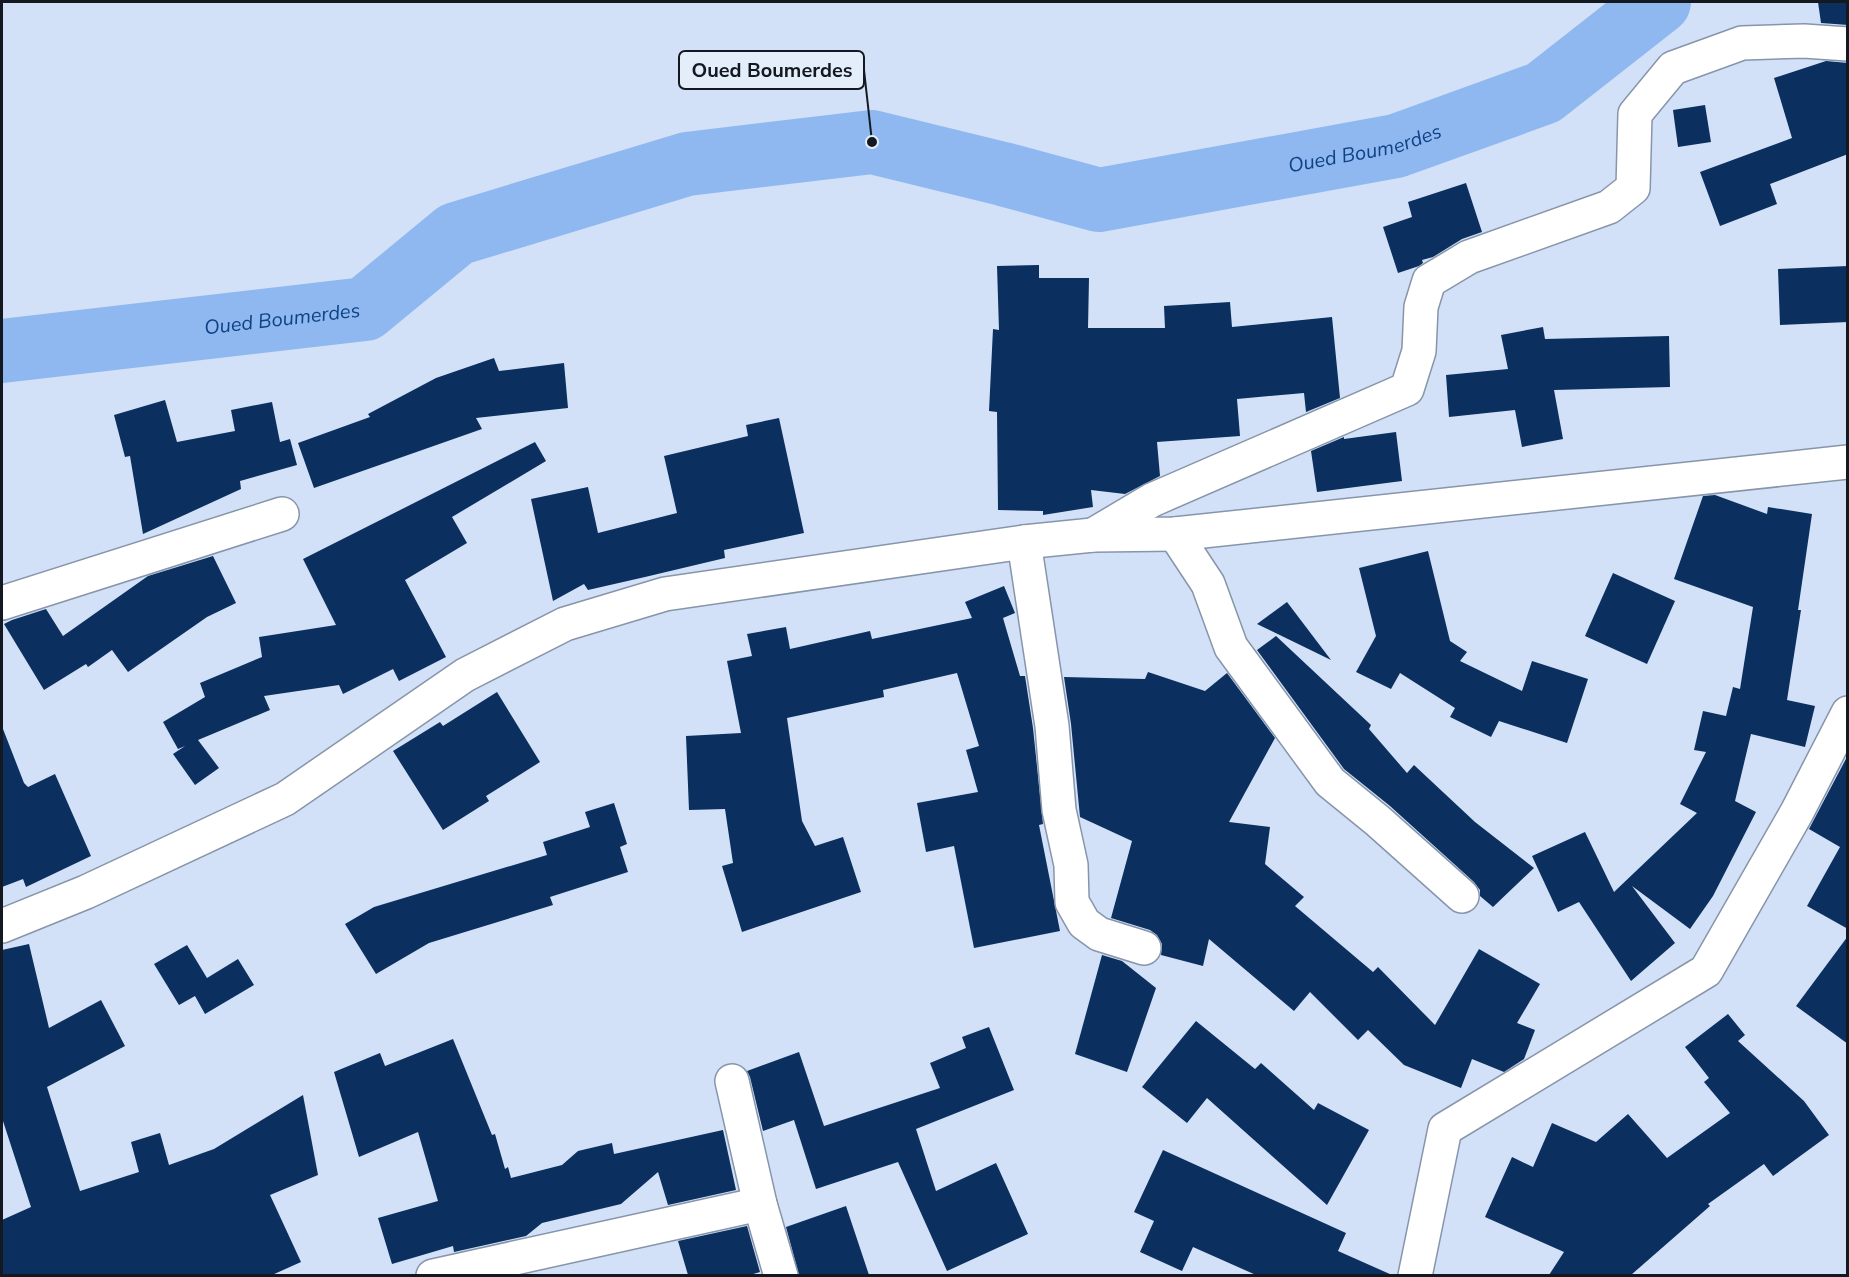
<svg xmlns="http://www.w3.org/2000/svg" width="1849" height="1277" font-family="'Nunito Sans',sans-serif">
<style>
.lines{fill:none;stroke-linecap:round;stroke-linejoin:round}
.river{stroke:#8fb8f1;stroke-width:64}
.building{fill:#0b2f5e}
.minor-casing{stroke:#8795aa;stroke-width:36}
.minor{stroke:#fff;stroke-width:33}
.labels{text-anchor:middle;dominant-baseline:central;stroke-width:6;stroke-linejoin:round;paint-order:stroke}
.water-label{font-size:20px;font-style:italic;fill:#0e4284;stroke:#e4eefb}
.leader{fill:none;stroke:#141921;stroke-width:2}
.callout-dot{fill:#141921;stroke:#e4eefb;stroke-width:2}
.callout{fill:#e4eefb;stroke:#141921;stroke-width:2}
.callout-label{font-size:20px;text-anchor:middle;font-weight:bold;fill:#141921}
</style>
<rect width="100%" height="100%" fill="#d2e1f7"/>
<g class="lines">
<path class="river" id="s1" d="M2 351 365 309 456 234 687 164 872 142 1003 174 1099 200 1396 146 1543 93 1659 2"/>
</g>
<g class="building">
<polygon points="1818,2 1848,2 1848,25 1821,23"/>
<polygon points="1826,61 1848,63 1848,154 1770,184 1777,204 1720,226 1700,172 1792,138 1774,78"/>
<polygon points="1705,105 1711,142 1678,147 1673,110"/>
<polygon points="1466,183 1482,232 1462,239 1433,257 1422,260 1423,263 1419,266 1398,273 1383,227 1412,217 1408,202"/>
<polygon points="1039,265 1039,278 1089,278 1088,328 1165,328 1164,306 1230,302 1232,327 1332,317 1340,398 1306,412 1304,393 1237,399 1240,436 1157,442 1160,476 1125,494 1091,490 1093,507 1043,515 1043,511 998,510 997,412 989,411 993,329 999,330 997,266"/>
<polygon points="1848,266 1848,322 1780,325 1778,269"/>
<polygon points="1543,327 1545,339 1669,336 1670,387 1554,390 1563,439 1522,447 1515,410 1449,417 1446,375 1508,369 1501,335"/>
<polygon points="494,358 499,371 564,363 568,408 476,418 482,429 314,488 298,443 370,417 368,414 436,378"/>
<polygon points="165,400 177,442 235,431 231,410 272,402 280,442 290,439 297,465 240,481 241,489 143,534 130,456 125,457 114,415"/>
<polygon points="779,418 804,533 724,550 725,558 645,577 588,590 584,584 553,601 531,499 588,487 598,533 677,513 664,456 748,436 746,425"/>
<polygon points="1396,432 1402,481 1317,492 1311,451 1344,437 1344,439"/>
<polygon points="535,442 546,461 452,517 467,543 405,580 446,657 399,681 393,669 343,694 339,685 264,696 270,710 198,740 219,768 195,785 173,754 185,746 178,749 163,722 205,697 200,683 262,657 259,637 336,625 303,559"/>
<polygon points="1715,495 1767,514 1768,507 1812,514 1798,610 1801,610 1787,700 1815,706 1805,747 1751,734 1735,801 1756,812 1713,896 1690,929 1632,886 1675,943 1631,981 1579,902 1558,912 1532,856 1585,832 1614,892 1697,813 1680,804 1706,752 1694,750 1703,711 1726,716 1733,687 1740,689 1753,607 1674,579 1703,496"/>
<polygon points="1428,551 1450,641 1467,652 1460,661 1522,691 1532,661 1588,679 1567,743 1499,721 1491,737 1450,717 1455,708 1400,673 1391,689 1356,672 1376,636 1359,568"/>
<polygon points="213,556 236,603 207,617 128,672 112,650 88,667 86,664 44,690 4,624 12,620 46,609 63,636 148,576"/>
<polygon points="1613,573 1675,601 1647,664 1585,636"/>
<polygon points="1004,586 1015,613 1003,618 1020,676 1025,676 1033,728 1043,824 1039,825 1060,931 974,948 954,846 926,852 917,803 978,792 966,750 979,746 957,673 883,690 884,697 787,718 802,821 815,846 843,837 861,892 742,932 722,866 733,863 725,809 689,810 686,736 741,733 727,661 752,656 747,634 786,627 790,649 870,631 872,639 972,618 965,602"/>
<polygon points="1287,602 1331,660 1257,624"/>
<polygon points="1276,636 1371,725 1369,729 1407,773 1414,765 1475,822 1534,868 1493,907 1480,896 1480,890 1474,882 1390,806 1344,769 1257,650"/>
<polygon points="1148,672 1205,691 1227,673 1275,738 1229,822 1270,827 1265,864 1304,897 1295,906 1373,972 1378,967 1435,1025 1479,949 1540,984 1517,1023 1535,1030 1524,1059 1504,1072 1472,1059 1461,1088 1404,1065 1368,1030 1358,1040 1310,992 1294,1011 1209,939 1203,966 1161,955 1162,944 1157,935 1150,930 1111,918 1132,841 1080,817 1071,724 1064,677 1145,679"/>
<polygon points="497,692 540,762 486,796 489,801 443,830 393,751 440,722 443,726"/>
<polygon points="3,729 24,783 28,787 55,774 91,856 26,887 23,879 2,887 2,730"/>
<polygon points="1848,755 1848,929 1807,906 1840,847 1809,829"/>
<polygon points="614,803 627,844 620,847 628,872 550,897 553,905 429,943 376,974 345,924 374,907 547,855 543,842 590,827 585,812"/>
<polygon points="1848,936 1848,1044 1796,1006"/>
<polygon points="29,944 49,1028 101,1000 125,1046 47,1087 80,1191 139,1172 131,1142 160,1133 169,1165 214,1149 303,1095 318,1175 270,1195 301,1262 272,1275 2,1275 2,1220 31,1207 2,1118 2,950"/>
<polygon points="187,945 207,978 238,959 254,985 205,1014 195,996 179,1005 154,964"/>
<polygon points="1102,955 1122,961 1156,988 1127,1072 1075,1054"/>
<polygon points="1728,1014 1745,1035 1738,1041 1804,1101 1829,1135 1773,1176 1764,1164 1708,1204 1710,1206 1631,1275 1549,1275 1564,1252 1485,1217 1512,1157 1533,1167 1552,1123 1596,1142 1628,1114 1667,1158 1730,1113 1704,1082 1709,1078 1685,1047"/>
<polygon points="1196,1021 1255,1069 1261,1063 1314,1110 1318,1103 1369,1130 1327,1205 1207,1098 1187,1123 1142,1087"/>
<polygon points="989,1027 1014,1090 916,1129 936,1191 996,1163 1028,1234 947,1271 898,1162 816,1189 794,1120 763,1131 750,1077 747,1071 799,1052 824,1126 940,1088 930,1063 966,1048 962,1037"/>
<polygon points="453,1039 492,1135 495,1134 505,1169 508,1167 511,1178 562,1165 578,1151 612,1143 614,1154 723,1130 736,1190 668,1205 658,1172 621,1204 542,1223 526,1236 454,1252 453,1246 392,1264 378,1218 438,1201 418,1132 359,1157 334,1072 380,1053 385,1066"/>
<polygon points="1163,1150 1346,1233 1338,1251 1392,1275 1256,1275 1193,1247 1182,1271 1140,1252 1154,1221 1134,1212"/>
<polygon points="846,1206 869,1275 799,1275 786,1227"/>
<polygon points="747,1226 760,1272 750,1275 688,1275 678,1241"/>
</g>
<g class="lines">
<defs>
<g id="minor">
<polyline points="1175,534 1208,584 1231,647 1330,782 1378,821 1462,896"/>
<polyline points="1093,535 1152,500 1407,389 1419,351 1421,307 1429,281 1469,257 1609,207 1633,188 1635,114 1673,68 1742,43 1804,41 1848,44"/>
<polyline points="1024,542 1052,726 1059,810 1071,865 1072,902 1084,923 1099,934 1144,948"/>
<polyline points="2,603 282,514"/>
<polyline points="2,926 86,892 285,799 465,675 565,624 665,594 1024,542 1093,535 1175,534 1848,462"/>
<polyline points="732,1081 760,1204 781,1276"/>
<polyline points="433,1276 760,1204"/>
<polyline points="1415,1276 1445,1129 1706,971 1797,812 1848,713"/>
</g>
</defs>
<use href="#minor" class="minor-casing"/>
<use href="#minor" class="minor"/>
</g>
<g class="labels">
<g class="water-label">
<text stroke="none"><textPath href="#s1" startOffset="1416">Oued Boumerdes</textPath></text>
<text stroke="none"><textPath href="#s1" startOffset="282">Oued Boumerdes</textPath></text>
</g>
</g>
<path class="leader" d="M872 142L864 70"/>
<circle class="callout-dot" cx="872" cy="142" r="6"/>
<rect class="callout" x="679" y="51" width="185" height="38" rx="6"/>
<g class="callout-label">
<text x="772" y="77">Oued Boumerdes</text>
</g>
<rect width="1849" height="1277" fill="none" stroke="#141921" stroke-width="6"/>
</svg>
